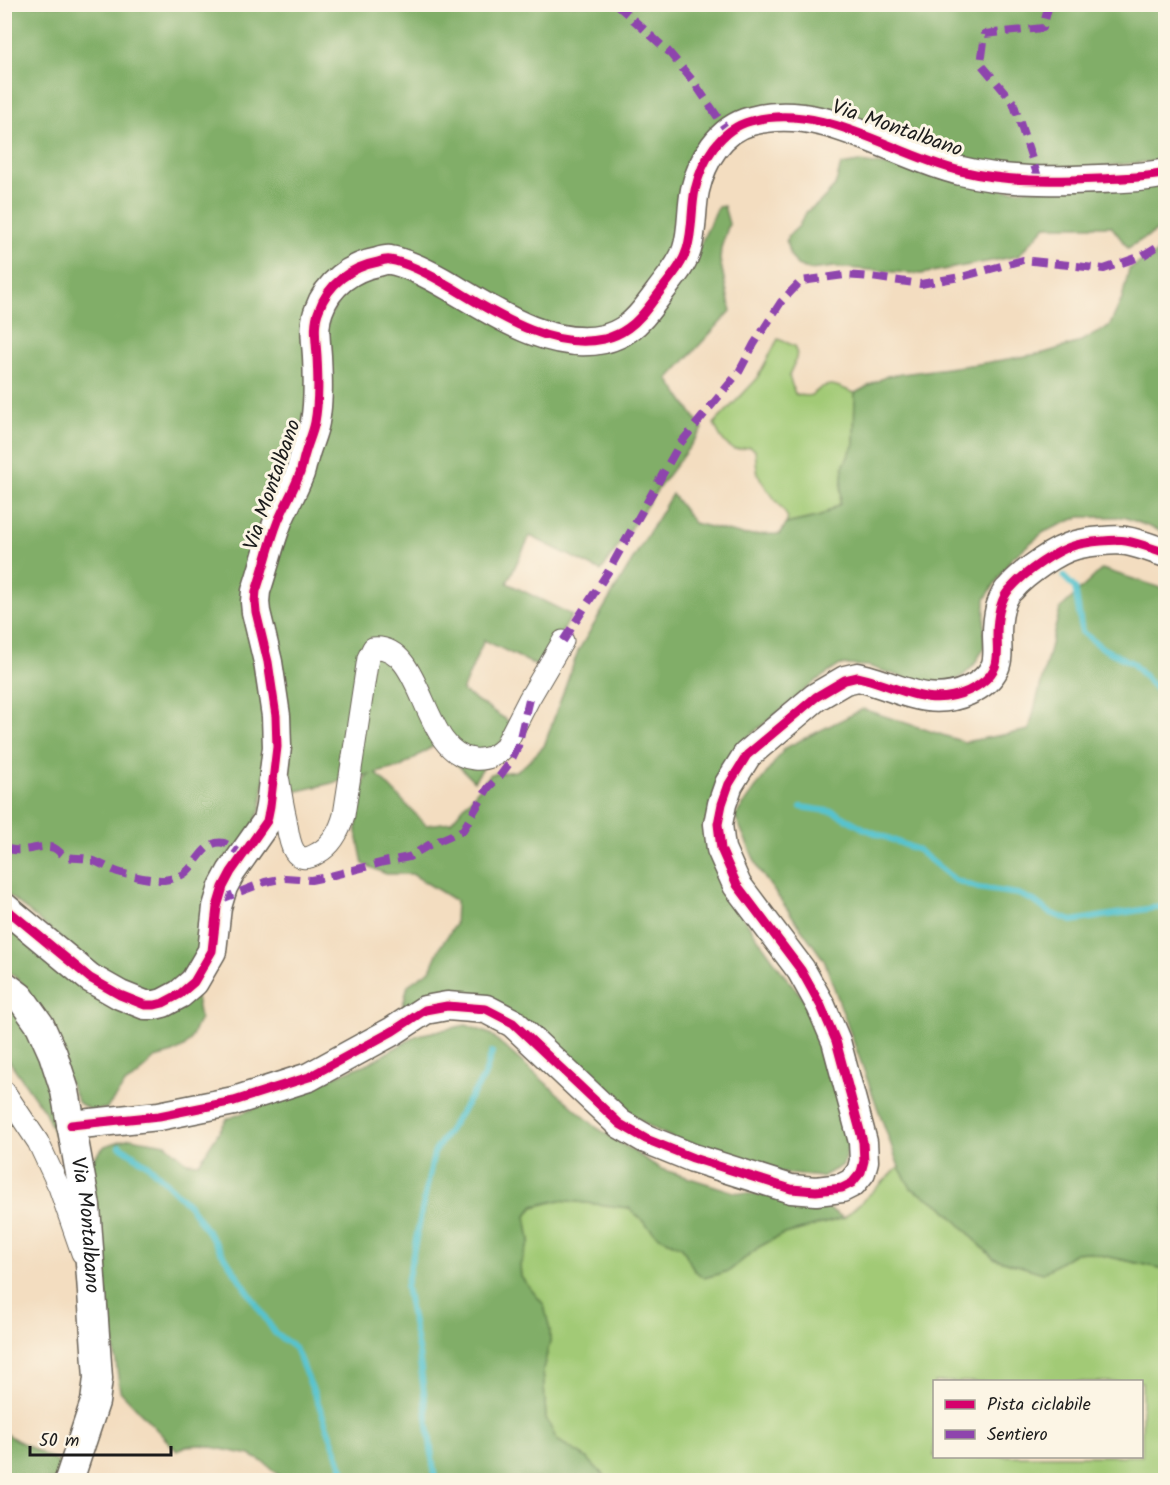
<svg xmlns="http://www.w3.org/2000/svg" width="1170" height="1485" font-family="Kalam,sans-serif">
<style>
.green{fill:#a2ca76;stroke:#5f7349;stroke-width:1.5;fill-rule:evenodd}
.forest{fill:#81ae67;stroke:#4e6542;stroke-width:1.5}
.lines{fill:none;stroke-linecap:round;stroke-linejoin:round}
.stream{stroke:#56c3ce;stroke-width:6}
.street-casing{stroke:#676055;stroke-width:23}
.secondary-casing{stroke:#676055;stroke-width:31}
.street{stroke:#fff;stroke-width:21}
.secondary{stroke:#fff;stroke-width:28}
.quiet{stroke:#8e44ad;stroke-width:8;stroke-dasharray:15 8;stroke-linecap:butt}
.cycleway-casing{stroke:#fcf5e5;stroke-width:13}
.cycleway{stroke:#d6006c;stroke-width:9}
.labels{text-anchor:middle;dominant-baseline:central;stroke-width:6;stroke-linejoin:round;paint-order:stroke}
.street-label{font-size:21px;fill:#1c1c1c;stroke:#fcf5e5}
</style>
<rect width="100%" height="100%" fill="#fcf5e5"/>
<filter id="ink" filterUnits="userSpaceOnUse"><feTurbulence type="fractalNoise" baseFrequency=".0167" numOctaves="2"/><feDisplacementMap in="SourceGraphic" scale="12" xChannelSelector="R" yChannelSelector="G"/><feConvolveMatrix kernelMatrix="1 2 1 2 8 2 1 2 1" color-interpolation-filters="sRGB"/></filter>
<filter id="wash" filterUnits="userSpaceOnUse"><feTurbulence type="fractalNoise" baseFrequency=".008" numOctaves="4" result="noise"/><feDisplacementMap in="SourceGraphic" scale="24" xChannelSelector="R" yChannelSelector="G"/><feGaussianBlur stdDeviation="1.35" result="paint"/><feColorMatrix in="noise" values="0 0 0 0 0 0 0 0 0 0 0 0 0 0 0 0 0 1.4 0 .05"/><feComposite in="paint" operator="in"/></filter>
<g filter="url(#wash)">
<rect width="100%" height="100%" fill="#f3ddc0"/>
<g class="green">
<path d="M778 339 795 346C800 358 792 365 789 376L795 394C820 401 812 386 831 385 838 385 848 391 855 393L854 444 843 467 840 504 821 516 786 524 788 518C780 503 765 490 758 474 756 467 756 457 755 450L750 447C745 448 739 450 734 449 724 446 718 432 714 424L756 380Z"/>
<path d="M899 1167 911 1188 942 1206 993 1258 1043 1273 1075 1253 1087 1252 1160 1268 1165 1271V1480H608L587 1458 556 1440 546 1418 543 1369 550 1342 544 1305 521 1277 520 1265 530 1241 526 1216 534 1207 560 1200 629 1208 658 1236 682 1247 694 1269 704 1278 729 1271 759 1247 781 1235 844 1218ZM934 1382H1142V1456H934Z"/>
</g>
<g class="forest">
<polygon points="4,5 1165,5 1165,160 1068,170 997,167 948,153 834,112 729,119 675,249 627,316 576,335 535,323 399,252 333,268 303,421 268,525 270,727 261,808 198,953 185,971 171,984 154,991 139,988 110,975 82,956 5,892"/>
<polygon points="859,162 889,166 1007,190 1165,183 1165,226 1128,248 1111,226 1046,226 1018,256 921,274 834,267 810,270 797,265 790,255 786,242 788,236 798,227 807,211 818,204 835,186 841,165"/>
<polygon points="724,206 729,224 721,248 720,260 731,311 668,379 703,429 663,482 601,571 530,536 507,583 572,615 541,668 484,640 462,691 513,724 474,781 436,744 401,767 376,773 426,825 451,822 491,774 516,771 526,764 544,746 578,651 672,494 694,523 743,535 780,534 786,524 821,516 840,504 843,467 854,444 855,393 887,376 978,364 1044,353 1077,343 1109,327 1122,299 1129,269 1165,248 1165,533 1124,517 1079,517 1044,532 1011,559 985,599 984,648 974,665 964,675 953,682 938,684 921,683 868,666 840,665 817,680 737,746 726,893 784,975 805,1000 822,1028 849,1143 843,1165 822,1177 782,1173 680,1142 649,1126 612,1100 493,998 464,993 402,1009 408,985 430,970 440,947 455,925 456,901 412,874 386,874 363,864 356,829 365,778 371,774 289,793 263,599 329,318 345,288 389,268 581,352 699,247 718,207"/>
<polygon points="1102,569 1165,589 1165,1271 1160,1268 1087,1252 1075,1253 1043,1273 993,1258 942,1206 911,1188 899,1167 824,960 759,870 735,816 785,748 863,709 964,742 1029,730 1060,609"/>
<polygon points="4,924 81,985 196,997 200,1018 189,1042 184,1047 173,1053 155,1058 150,1062 138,1076 126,1083 107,1108 92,1111 79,1103 21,982 5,969"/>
<polygon points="4,997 16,1006 42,1055 71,1172 45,1112 5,1055"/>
<polygon points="466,1025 490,1034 597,1128 661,1169 734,1192 818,1202 844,1218 781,1235 759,1247 729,1271 704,1278 694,1270 682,1247 658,1236 629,1208 560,1200 534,1206 526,1216 530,1241 520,1265 521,1277 544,1305 550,1330 550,1342 543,1369 546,1418 557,1440 587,1458 608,1480 284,1480 265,1463 250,1455 202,1445 186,1446 177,1451 120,1391 88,1164 105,1146 130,1138 166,1144 187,1162 199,1163 227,1119 371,1062 418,1035"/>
<polygon points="4,1432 11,1437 62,1464 57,1480 5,1480"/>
</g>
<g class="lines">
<g class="stream">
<polyline points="1064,577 1075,588 1082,632 1104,649 1132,663 1157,690 1166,705"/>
<polyline points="801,807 834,812 865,829 918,850 955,880 978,888 1018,894 1034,901 1050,913 1072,921 1166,906"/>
<polyline points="120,1146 148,1165 189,1205 233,1269 275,1333 295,1348 317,1400 347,1480"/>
<polyline points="435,1480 419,1354 406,1287 434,1153 484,1077 492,1052"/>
</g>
</g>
</g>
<g filter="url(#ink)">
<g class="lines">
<defs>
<g id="street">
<path d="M279 781C281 794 283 806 286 819 289 837 291 870 318 853 332 845 340 830 344 815L368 658 373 648C425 643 421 755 474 759 486 760 496 756 504 748L529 699 563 641"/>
<polyline points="4,1091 38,1142 59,1187 82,1253"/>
</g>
<g id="secondary">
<path d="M4 907 90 978 120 995 145 1005H155L163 1003 180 994 194 982 212 951 217 907 223 887 231 872 267 821 270 806 277 747 276 716 268 662 256 612 255 602 256 591C264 568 269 544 278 521 285 505 294 489 300 473 302 467 303 460 305 454 308 443 313 433 315 422 319 400 318 377 317 356 316 340 313 324 319 310 328 284 351 267 378 262 381 261 387 259 390 260 409 263 434 277 451 287 495 313 551 351 604 339 612 337 621 333 628 328 641 319 649 306 659 293 669 279 682 266 687 249 693 230 691 209 695 190 702 160 720 129 751 121 823 101 893 155 961 171 1006 182 1053 181 1099 179 1121 178 1144 178 1166 173"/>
<path id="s1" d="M4 985 20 997 40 1025 53 1054 65 1091 86 1206 98 1378 95 1402 69 1480"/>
<path d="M71 1125 159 1116 234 1101 309 1077 393 1031 425 1010 447 1006 486 1009 513 1023 620 1124 646 1139 693 1158 791 1189 816 1191 842 1188 852 1183 861 1172 864 1161 863 1142 836 1041 821 1006 801 970 737 885 721 849 718 824 722 804 729 784 747 755 816 697 845 680 858 677 866 679C902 689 930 708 968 691 979 686 990 678 995 667 999 658 997 645 997 635 997 627 998 616 1000 608 1002 601 1006 592 1011 588 1024 573 1056 550 1076 545 1087 542 1115 539 1126 541 1139 543 1153 549 1166 553"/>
</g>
</defs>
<use href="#street" class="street-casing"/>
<use href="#secondary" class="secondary-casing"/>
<use href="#street" class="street"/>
<use href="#secondary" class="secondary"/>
<g class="quiet">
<polyline points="616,4 668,51 693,81 728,132"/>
<polyline points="1039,180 1013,102 981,64 985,34 1043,28 1049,4"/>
<polyline points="563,641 608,572 679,445 739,372 754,344 781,302 801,281 845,275 871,277 921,284 965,276 1023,260 1104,269 1142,256 1166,241"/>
<path d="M4 847C20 856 40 843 54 848 59 850 61 855 65 856 72 859 81 857 88 859 99 862 108 868 118 872 130 876 150 880 164 880 171 879 180 877 185 873 197 864 205 839 224 843 230 845 237 852 243 855"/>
<polyline points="219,900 265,882 285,878 311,880 326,877 384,862 409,857 429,845 463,830 488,788 499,777 511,761 518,746 529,699"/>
</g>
<defs>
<g id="cycleway">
<path d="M4 907 90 978 120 995 145 1005H155L163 1003 180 994 194 982 212 951 217 907 223 887 231 872 267 821 270 806 277 747 276 716 268 662 256 612 255 602 256 591C264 568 269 544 278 521 285 505 294 489 300 473 302 467 303 460 305 454 308 443 313 433 315 422 319 400 318 377 317 356 316 340 313 324 319 310 328 284 351 267 378 262 381 261 387 259 390 260 409 263 434 277 451 287 495 313 551 351 604 339 612 337 621 333 628 328 641 319 649 306 659 293 669 279 682 266 687 249 693 230 691 209 695 190 702 160 720 129 751 121 823 101 893 155 961 171 1006 182 1053 181 1099 179 1121 178 1144 178 1166 173"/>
<path d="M71 1125 159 1116 234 1101 309 1077 393 1031 425 1010 447 1006 486 1009 513 1023 620 1124 646 1139 693 1158 791 1189 816 1191 842 1188 852 1183 861 1172 864 1161 863 1142 836 1041 821 1006 801 970 737 885 721 849 718 824 722 804 729 784 747 755 816 697 845 680 858 677 866 679C902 689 930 708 968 691 979 686 990 678 995 667 999 658 997 645 997 635 997 627 998 616 1000 608 1002 601 1006 592 1011 588 1024 573 1056 550 1076 545 1087 542 1115 539 1126 541 1139 543 1153 549 1166 553"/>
</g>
</defs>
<use href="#cycleway" class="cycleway-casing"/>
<use href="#cycleway" class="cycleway"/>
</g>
</g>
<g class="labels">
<g class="street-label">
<text transform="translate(897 129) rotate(19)">Via Montalbano</text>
<text transform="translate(273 485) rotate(-71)">Via Montalbano</text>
<text stroke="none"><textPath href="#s1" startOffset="261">Via Montalbano</textPath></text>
</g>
</g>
<rect width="1170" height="1485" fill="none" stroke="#fcf5e5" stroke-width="24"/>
<rect x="933" y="1380" width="210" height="78" fill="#fcf5e5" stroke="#a29e95" stroke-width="1.5"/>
<rect x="945" y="1400" width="30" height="9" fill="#d6006c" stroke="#a29e95" stroke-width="1.5"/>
<text x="987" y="1410" font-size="18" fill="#1c1c1c">Pista ciclabile</text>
<rect x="945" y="1430" width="30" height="9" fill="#8e44ad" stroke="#a29e95" stroke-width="1.5"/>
<text x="987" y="1440" font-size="18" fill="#1c1c1c">Sentiero</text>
<path d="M30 1446v9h141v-9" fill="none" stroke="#1c1c1c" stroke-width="3"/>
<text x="39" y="1446" font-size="18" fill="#1c1c1c" stroke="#fcf5e5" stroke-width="4.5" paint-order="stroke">50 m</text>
</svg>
